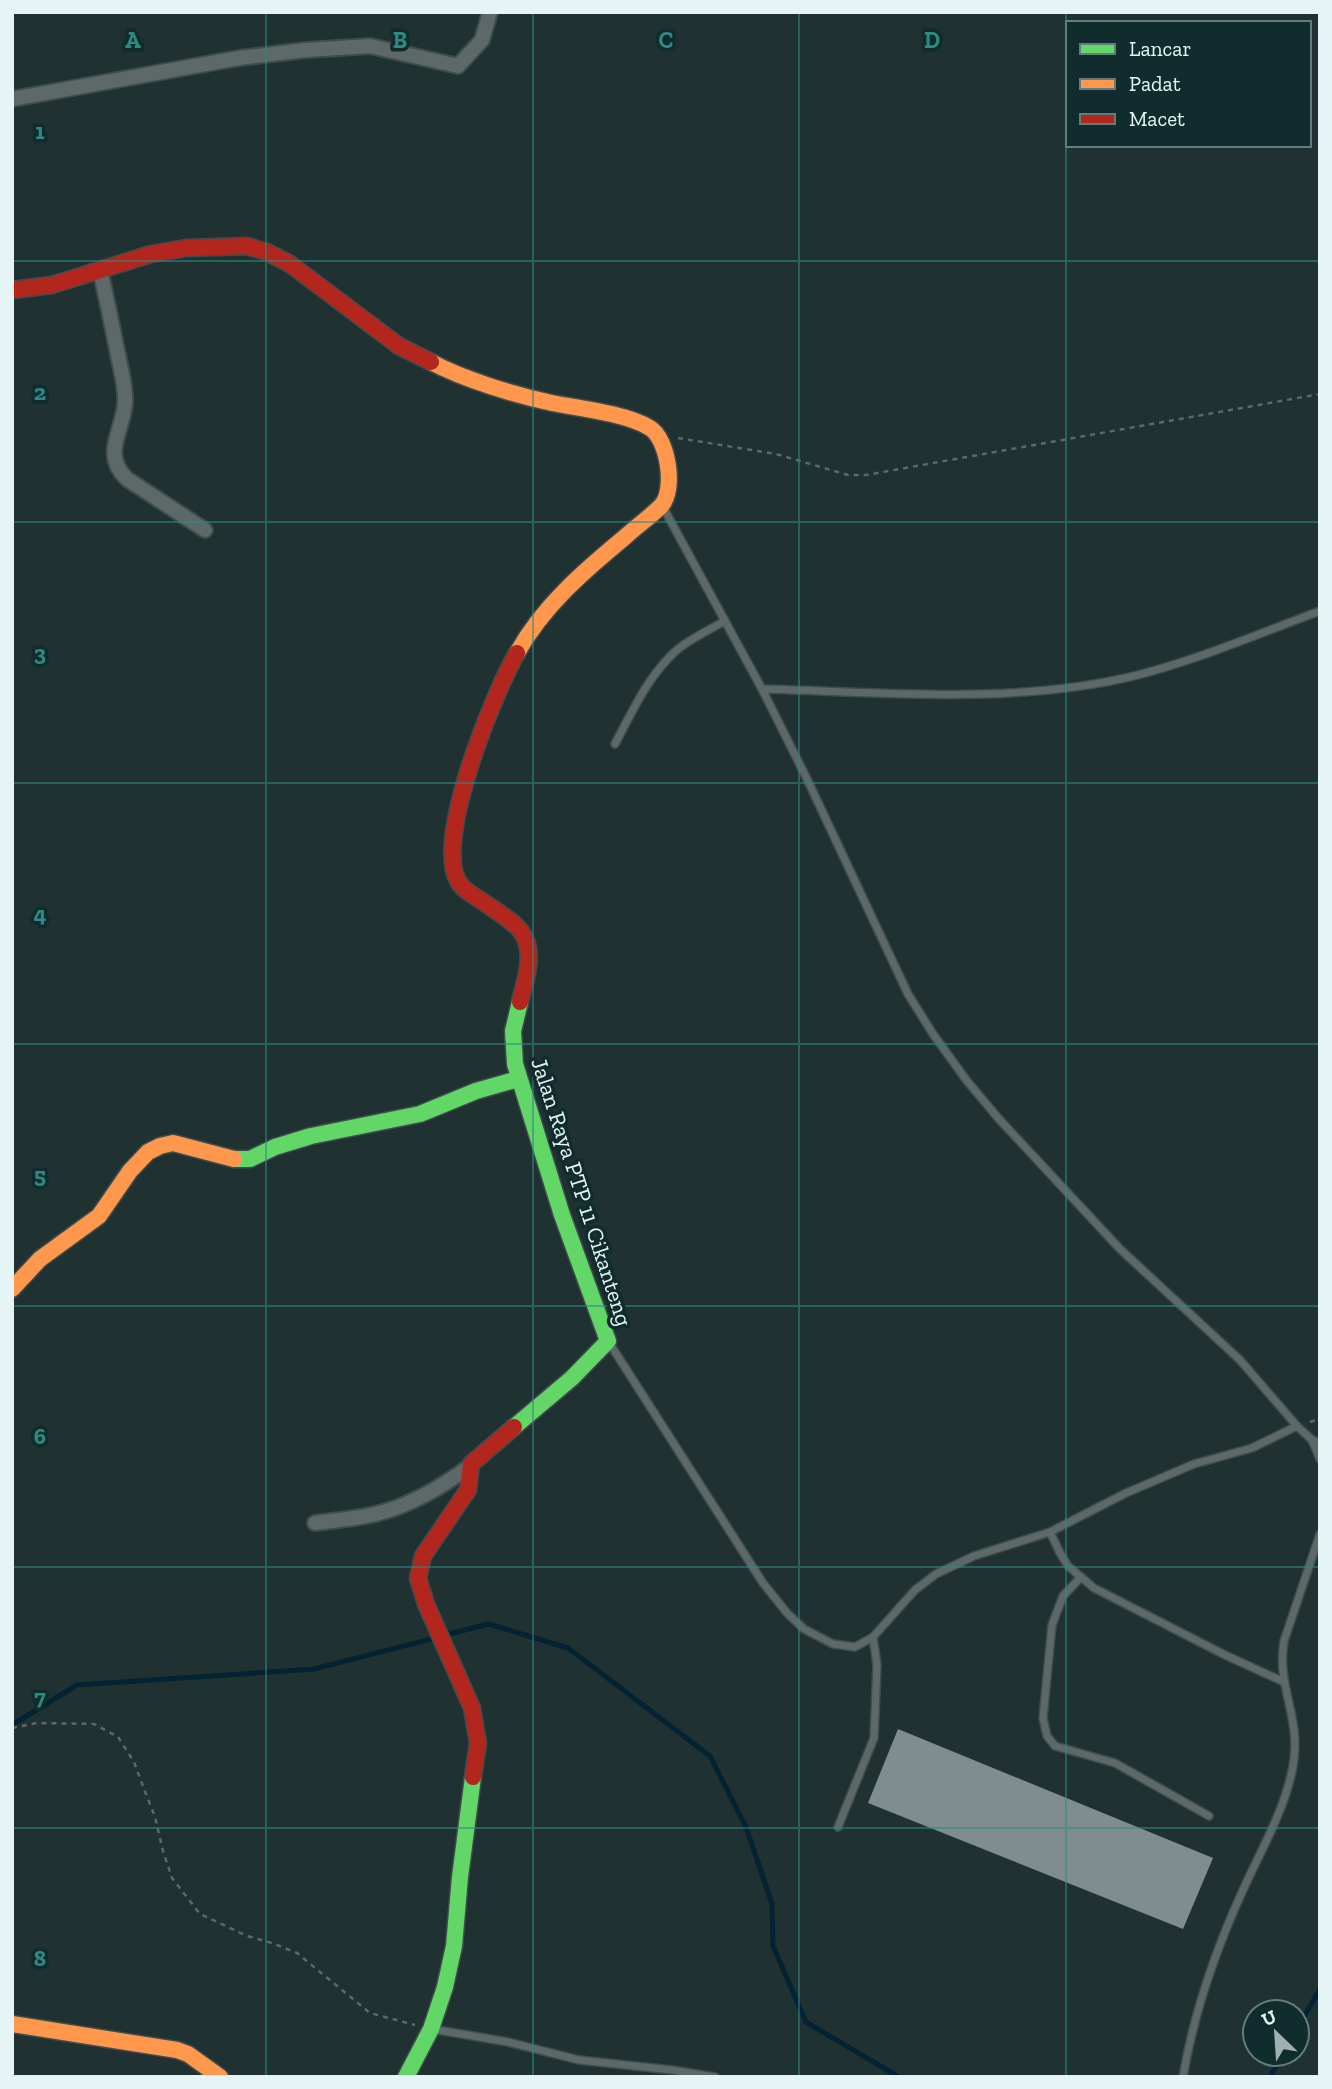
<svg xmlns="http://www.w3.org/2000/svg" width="1332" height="2089" font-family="'Zilla Slab',serif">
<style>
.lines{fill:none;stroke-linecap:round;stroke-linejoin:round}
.stream{stroke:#032333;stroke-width:5}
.building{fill:#808d8f}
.lane-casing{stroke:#3e4c4c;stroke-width:10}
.street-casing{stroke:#3e4c4c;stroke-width:18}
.fast-casing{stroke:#3e4c4c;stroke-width:19}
.slow-casing{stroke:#3e4c4c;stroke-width:19}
.jam-casing{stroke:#3e4c4c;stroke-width:19}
.path{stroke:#5d6868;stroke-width:2.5;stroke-dasharray:5 5;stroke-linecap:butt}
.lane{stroke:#5d6969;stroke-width:7}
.street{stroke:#5d6969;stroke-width:14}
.fast{stroke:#63d668;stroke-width:16}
.slow{stroke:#ff974d;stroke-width:16}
.jam{stroke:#b3261e;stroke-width:16}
.grid{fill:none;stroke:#2f8982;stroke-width:2;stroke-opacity:0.55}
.labels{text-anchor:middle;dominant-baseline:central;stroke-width:7;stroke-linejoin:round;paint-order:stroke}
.street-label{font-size:23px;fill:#e5f5f5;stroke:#102c2d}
.grid-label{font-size:23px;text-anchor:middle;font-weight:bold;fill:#2f8982;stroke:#102c2d;stroke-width:7;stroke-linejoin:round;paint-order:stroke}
</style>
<rect width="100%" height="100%" fill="#203131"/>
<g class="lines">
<g class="stream">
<polyline points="445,1635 489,1624 568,1648 710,1756 746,1827 772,1904 773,1946 806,2022 899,2077"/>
<polyline points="12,1725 77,1685 314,1669 435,1638"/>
<polyline points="1297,2029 1320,1989"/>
<polyline points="1270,2077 1283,2054"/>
</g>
</g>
<polygon class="building" points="898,1729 1213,1858 1183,1929 868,1803"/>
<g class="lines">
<defs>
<g id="lane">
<polyline points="663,507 762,689 807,779 908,994 933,1034 967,1081 999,1119 1120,1249 1240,1360 1297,1426 1312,1440 1320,1443"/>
<path d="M762 689C885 692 1012 705 1134 676 1197 660 1258 634 1320 611"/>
<path d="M615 744C633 710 649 674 678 649 692 638 709 630 725 621"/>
<polyline points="610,1344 763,1583 787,1613 804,1629 833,1644 855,1647 873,1637 915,1590 936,1574 974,1556 1050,1532 1126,1493 1194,1464 1252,1448 1297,1426"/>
<polyline points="1312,1440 1320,1459"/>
<polyline points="1050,1532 1060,1553 1068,1566 1094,1588 1225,1655 1284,1682"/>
<polyline points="1081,1577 1063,1596 1052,1625 1043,1718 1047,1736 1055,1746 1115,1763 1209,1816"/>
<polyline points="838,1827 874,1738 877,1665 873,1637"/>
<polyline points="432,2029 508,2042 579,2060 672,2070 715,2077"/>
<path d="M1183 2077C1194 2012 1216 1949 1243 1890 1261 1850 1285 1810 1293 1766 1302 1718 1276 1687 1284 1641L1320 1534"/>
</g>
<g id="street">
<polyline points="12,99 239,58 306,50 370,46 458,66 482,40 490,12"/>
<path d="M100 270C107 300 113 330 119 360 122 374 126 389 125 403 123 432 101 454 127 479L205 530"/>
<path d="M315 1523C336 1520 358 1519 379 1513 411 1505 443 1486 470 1466"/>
</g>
<g id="fast">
<polyline points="234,1159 250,1159 275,1147 311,1136 420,1114 476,1091 518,1079"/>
<polyline points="514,1427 572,1378 608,1341 562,1215 515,1064 513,1031 520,1002"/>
<polyline points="406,2077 431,2029 445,1987 454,1946 460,1877 473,1777"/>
</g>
<g id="slow">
<path d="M431 362C465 380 515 395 552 403 579 408 628 414 650 428 668 439 676 490 661 506 650 517 637 526 625 537 584 571 543 606 517 653"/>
<polyline points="12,1289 40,1259 99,1216 130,1171 148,1152 160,1146 173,1143 234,1159"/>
<polyline points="12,2024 177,2050 188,2054 220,2077"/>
</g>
<g id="jam">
<polyline points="12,290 52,285 151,254 186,248 247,246 267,252 290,264 399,346 431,362"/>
<path d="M517 653C494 693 434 839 458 881 462 889 474 896 482 901 494 910 511 919 520 930 537 951 525 980 520 1002"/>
<polyline points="473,1777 478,1743 472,1708 426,1604 418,1578 423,1556 468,1490 471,1464 514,1427"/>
</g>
</defs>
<use href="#lane" class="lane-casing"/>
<use href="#street" class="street-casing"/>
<use href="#fast" class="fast-casing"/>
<use href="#slow" class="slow-casing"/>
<use href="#jam" class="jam-casing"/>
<g class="path">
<polyline points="678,438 776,454 848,475 866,475 1320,394"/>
<polyline points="1310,1422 1320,1419"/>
<polyline points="12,1728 37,1723 94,1724 118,1737 134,1762 144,1789 155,1817 163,1851 172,1878 200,1914 247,1936 272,1943 297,1953 370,2013 415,2025"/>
</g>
<use href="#lane" class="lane"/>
<use href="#street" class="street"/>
<use href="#fast" class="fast"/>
<use href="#slow" class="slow"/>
<use href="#jam" class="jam"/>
</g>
<path class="grid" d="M266 12V2077M533 12V2077M799 12V2077M1066 12V2077M12 261H1320M12 522H1320M12 783H1320M12 1044H1320M12 1306H1320M12 1567H1320M12 1828H1320"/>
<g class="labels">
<g class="street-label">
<text transform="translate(582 1192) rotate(72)">Jalan Raya PTP 11 Cikanteng</text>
</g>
</g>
<g class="grid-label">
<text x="133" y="48">A</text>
<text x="400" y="48">B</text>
<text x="666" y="48">C</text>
<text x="932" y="48">D</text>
<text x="40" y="139">1</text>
<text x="40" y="400">2</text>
<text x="40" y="661">3</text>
<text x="40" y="922">4</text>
<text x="40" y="1183">5</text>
<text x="40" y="1444">6</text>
<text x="40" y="1705">7</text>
<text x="40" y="1966">8</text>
</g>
<rect width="1332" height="2089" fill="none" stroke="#e5f5f5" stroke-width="28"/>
<rect x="1066" y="21" width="245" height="126" fill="#102c2d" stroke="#657c7d" stroke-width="2"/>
<rect x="1080" y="44" width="35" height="10" fill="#63d668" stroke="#657c7d" stroke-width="2"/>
<text x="1129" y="56" font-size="21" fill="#e5f5f5">Lancar</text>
<rect x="1080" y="79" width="35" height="10" fill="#ff974d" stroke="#657c7d" stroke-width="2"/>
<text x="1129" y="91" font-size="21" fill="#e5f5f5">Padat</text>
<rect x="1080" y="114" width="35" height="10" fill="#b3261e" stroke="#657c7d" stroke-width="2"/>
<text x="1129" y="126" font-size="21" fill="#e5f5f5">Macet</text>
<g transform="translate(1276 2033) rotate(335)"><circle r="33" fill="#102c2d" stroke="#657c7d" stroke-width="2"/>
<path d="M0-5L12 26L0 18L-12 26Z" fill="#a0b0b0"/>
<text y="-10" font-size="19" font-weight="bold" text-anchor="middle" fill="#e5f5f5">U</text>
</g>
</svg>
